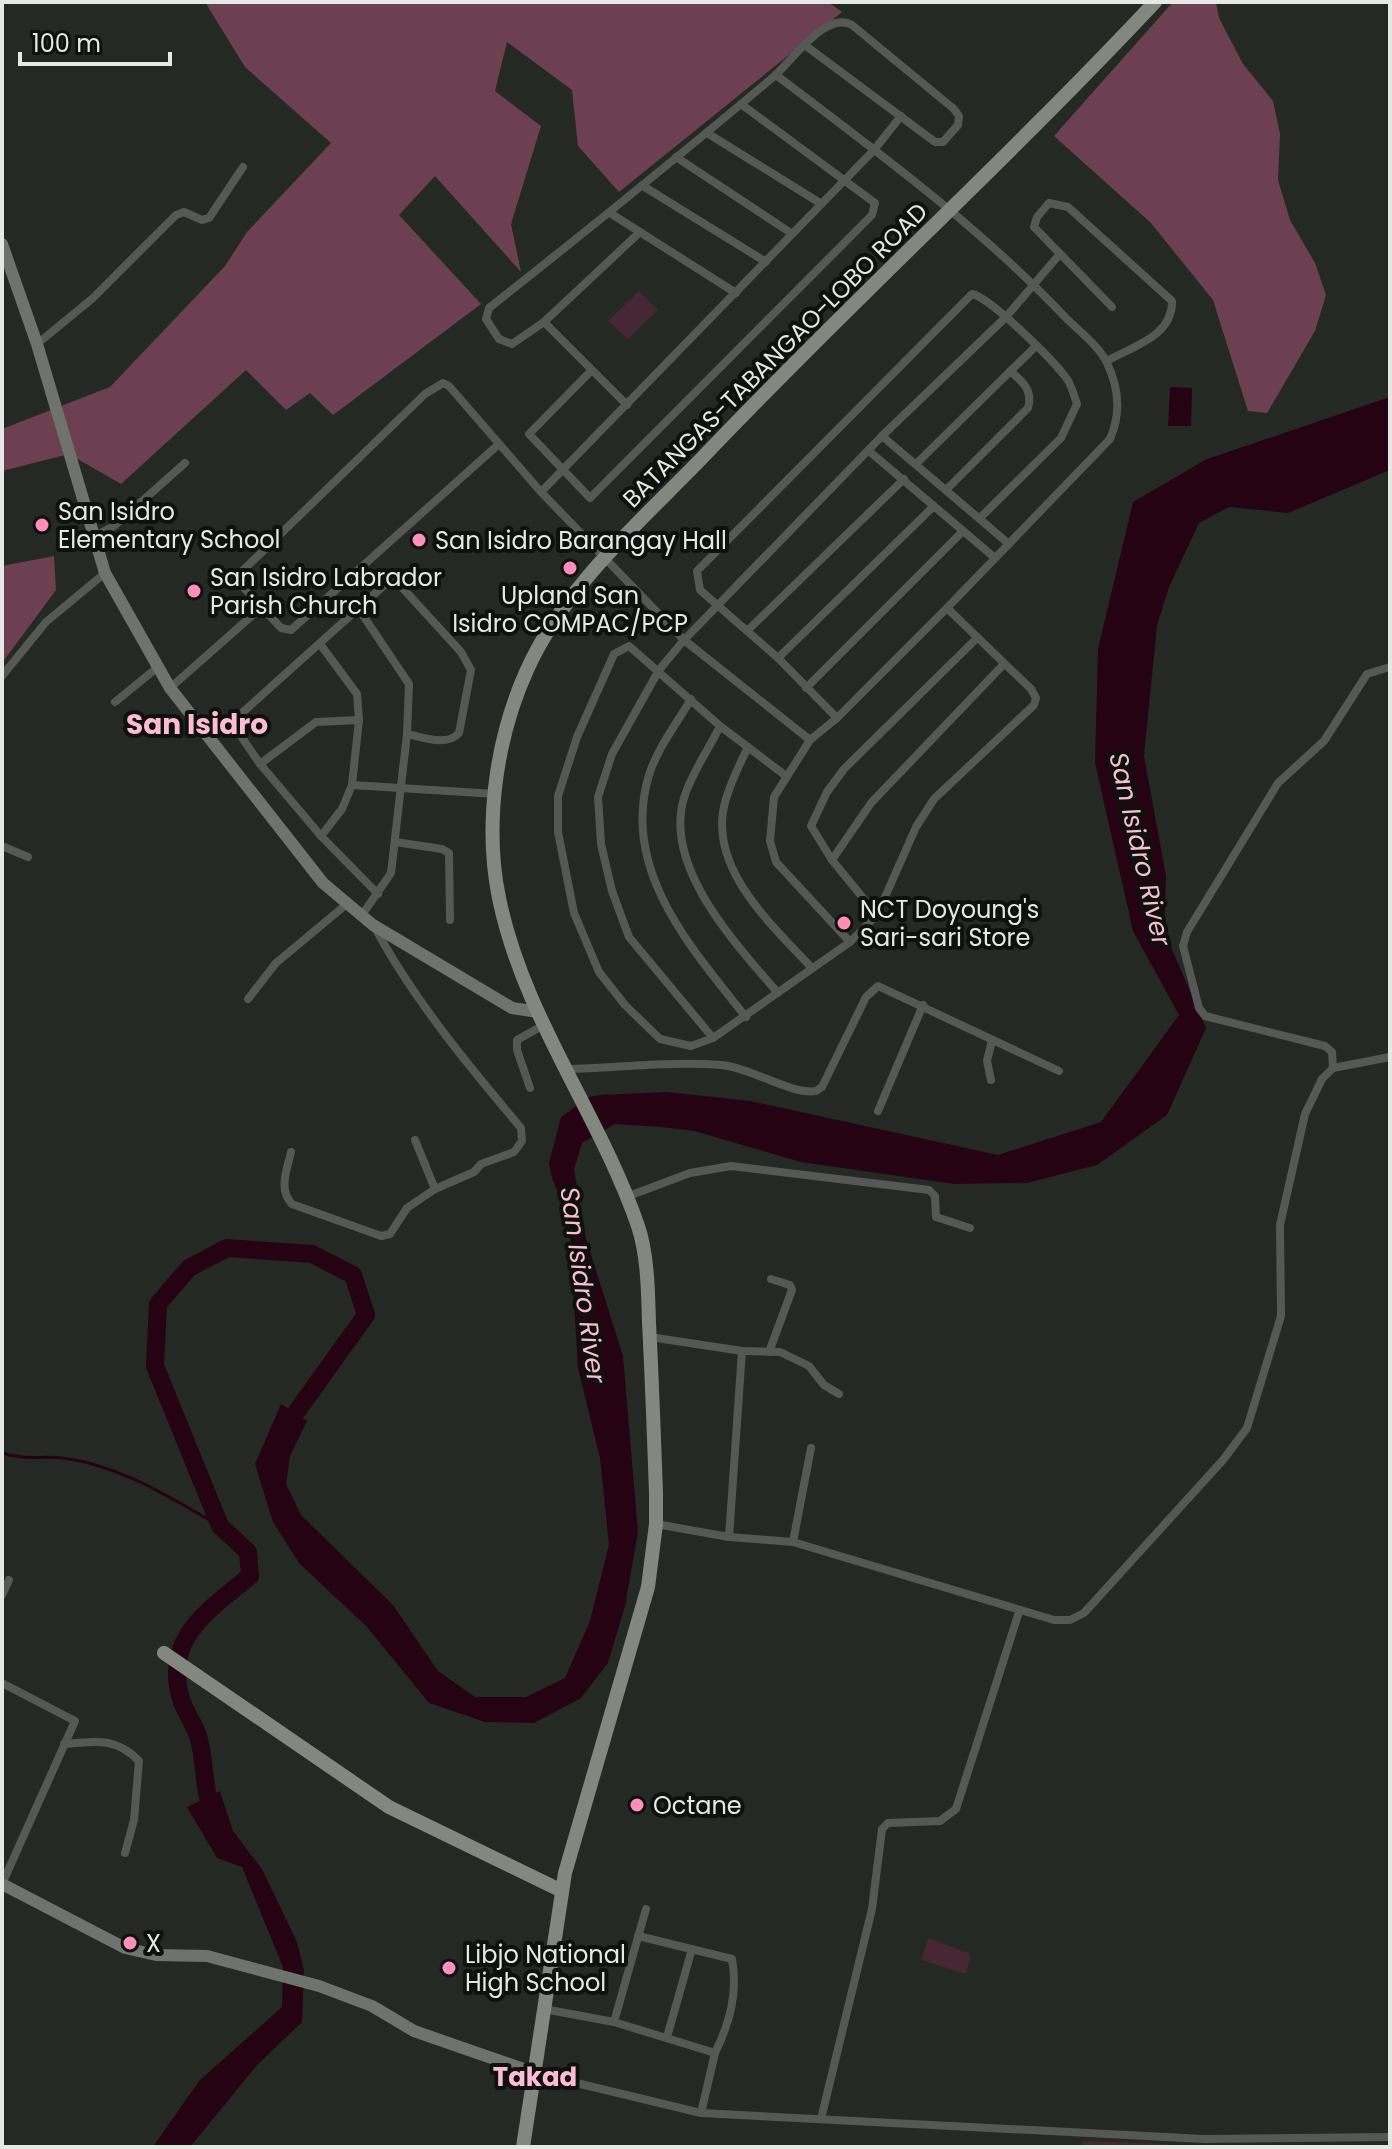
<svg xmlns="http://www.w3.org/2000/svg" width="1392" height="2149" font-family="Poppins,sans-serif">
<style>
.green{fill:#462733}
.forest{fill:#6c4051}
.water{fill:#260313}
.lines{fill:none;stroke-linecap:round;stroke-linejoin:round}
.stream{stroke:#260313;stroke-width:3}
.river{stroke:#260313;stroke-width:18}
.street{stroke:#555855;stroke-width:8}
.secondary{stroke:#6f736d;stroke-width:12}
.primary{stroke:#828780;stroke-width:14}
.poi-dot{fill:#ff8ebb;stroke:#0f110e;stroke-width:3}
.labels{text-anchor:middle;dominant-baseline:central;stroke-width:8;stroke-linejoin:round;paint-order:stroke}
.street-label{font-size:24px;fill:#e5e8e4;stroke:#0f110e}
.poi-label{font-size:24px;fill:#e5e8e4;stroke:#0f110e;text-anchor:start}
.water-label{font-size:26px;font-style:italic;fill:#fbbdd3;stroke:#0f110e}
.neighbourhood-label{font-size:26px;font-weight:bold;fill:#fdbcd3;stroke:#0f110e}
.quarter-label{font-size:28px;font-weight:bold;fill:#fdbcd3;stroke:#0f110e}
</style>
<rect width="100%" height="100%" fill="#252923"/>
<g class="green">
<polygon points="639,291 658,310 628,339 608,321"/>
<polygon points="928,1938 971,1954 966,1974 922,1960"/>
<polygon points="1083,2141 1167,2144 1167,2147 1083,2147"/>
</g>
<g class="forest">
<polygon points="205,2 828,2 842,12 619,192 578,146 572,90 507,42 495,91 541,126 511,224 521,272 435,176 399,215 481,304 333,415 310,393 286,410 246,370 121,484 69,454 2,471 2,429 110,387 225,266 247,232 331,143 245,67"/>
<polygon points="1173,2 1216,2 1219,18 1243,64 1273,101 1280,134 1278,180 1290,220 1315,263 1326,295 1315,331 1267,413 1248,411 1213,300 1151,223 1054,136"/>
<polygon points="54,556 56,590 2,663 2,566"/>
</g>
<g class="water">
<polygon points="1170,387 1192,388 1191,426 1168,426"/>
<polygon points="1390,397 1390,470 1288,513 1229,507 1199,523 1169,587 1157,625 1144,756 1166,876 1164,931 1206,1028 1167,1115 1097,1165 1027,1183 954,1184 801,1162 694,1131 661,1127 615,1124 582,1143 574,1169 586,1239 623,1356 638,1532 625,1606 608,1663 581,1698 534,1723 485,1722 429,1703 367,1627 299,1563 273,1522 255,1464 281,1404 307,1421 290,1456 286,1484 301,1515 393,1605 438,1671 475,1697 526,1697 565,1678 590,1621 609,1545 600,1458 578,1368 569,1220 552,1178 549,1163 561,1117 589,1097 600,1095 667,1092 750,1101 998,1155 1101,1122 1179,1015 1133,931 1095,763 1098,649 1133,502 1207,459"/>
<polygon points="220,1791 233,1831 262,1869 297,1942 304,1971 302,2022 257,2065 190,2147 153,2147 199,2081 282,2007 283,1967 242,1867 217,1858 187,1807"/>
</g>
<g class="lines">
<path class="stream" d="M2 1453C23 1460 42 1456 63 1458 122 1466 169 1497 220 1526"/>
<path class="river" d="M217 1819C201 1793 207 1764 198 1736 194 1724 186 1713 182 1702 161 1639 208 1611 250 1576L248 1552 220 1526 155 1366 158 1304 189 1268 227 1248 312 1254 353 1275 366 1315 282 1432"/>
<g class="street">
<path d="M776 75C876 151 979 226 1066 318 1079 331 1100 347 1107 363 1119 388 1121 414 1110 439L947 608 837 718 810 740 774 797 770 841 776 862 850 942"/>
<polyline points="707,133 820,203"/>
<polyline points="676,157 791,233"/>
<polyline points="643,186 766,262"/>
<polyline points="610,213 736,293"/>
<path d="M640 232 544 322 512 344 499 339 486 319 489 308C584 233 678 157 771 79 791 63 825 10 852 25L954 109 959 116 958 125 943 142H935L806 46"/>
<polyline points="544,322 627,405"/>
<polyline points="37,344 93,298 176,215 184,212 202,220 209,218 243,167"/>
<path d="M1107 361C1133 346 1173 336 1172 301L1068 207 1049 203 1037 217 1034 227 1112 307"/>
<polyline points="590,372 529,434 590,498 872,215 875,203 741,104"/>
<polyline points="882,436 1009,544"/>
<polyline points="499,444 291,630 281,628 235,578 425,394 443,383 449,386 541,492 684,640 810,740"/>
<polyline points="869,451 995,558"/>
<polyline points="916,464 1035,347"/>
<path d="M946 490 1028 408C1033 390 1023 382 1010 371"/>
<polyline points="541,492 874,150 901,116"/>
<polyline points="93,537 114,526 185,463"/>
<polyline points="358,608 409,684 407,734 391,873 362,915"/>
<polyline points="747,631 904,479"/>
<polyline points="320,644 357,694 359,720 352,785 342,809 321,836"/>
<polyline points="778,658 934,506"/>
<polyline points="2,676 46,622 105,573"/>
<polyline points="170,688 263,606"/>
<polyline points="806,688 963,531"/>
<path d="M691 699C677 723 657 749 649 775 620 870 692 949 746 1017"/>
<polyline points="115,702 158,667"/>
<path d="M837 718 778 658 700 590 697 571 972 294C991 298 1054 361 1067 379 1072 386 1074 396 1077 404L1061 438 980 518"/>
<path d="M720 726C709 749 691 774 684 798 663 868 737 945 778 993"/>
<path d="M748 747C740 764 731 781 726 799 705 866 772 925 812 968"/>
<polyline points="260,764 316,722 359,720"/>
<polyline points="786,776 720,726 629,646 614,654 577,737 558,796 558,832 574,913 599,972 625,1005 660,1039 691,1046 713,1038 850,942 877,915 916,827 934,799 1034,705 1036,698 1031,689 947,608"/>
<polyline points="352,785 496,794"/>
<polyline points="395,842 442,849 449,853 450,920"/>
<polyline points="2,846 28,857"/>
<polyline points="832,860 871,803 1004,664"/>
<path d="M378 894 321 836 260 764 236 729 242 713 390 580 398 583 461 652 471 670 459 733C447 747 423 737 407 734"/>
<polyline points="877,915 832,860 811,826 827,792 844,769 977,638"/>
<polyline points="248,999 276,963 348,903"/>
<polyline points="713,1038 629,937 612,891 601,844 598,797 612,754 659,670 684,640 882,436 1006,317 1059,255"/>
<polyline points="1333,1068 1332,1052 1325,1046 1205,1016 1199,1008 1183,946 1187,932 1278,783 1324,741 1367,674 1390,667"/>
<path d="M566 1069C617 1068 670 1061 721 1065 750 1067 791 1095 816 1091L822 1087 866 997 878 986 1059 1071"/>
<polyline points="991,1080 987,1061 992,1040"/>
<polyline points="530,1088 517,1050 517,1040 544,1025"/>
<polyline points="878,1111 923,1005"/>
<polyline points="415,1140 435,1189"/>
<path d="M291 1152C287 1170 278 1189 292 1204L381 1236 390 1234 407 1208 435 1189 474 1172 481 1164 514 1152 522 1141 521 1128C468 1065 413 999 374 926"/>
<polyline points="626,1197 690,1173 731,1166 929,1190 935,1196 936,1217 970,1228"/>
<polyline points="650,1337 742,1351 780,1352 809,1366 824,1385 839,1394"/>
<polyline points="769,1352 792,1290 790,1285 771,1279"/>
<polyline points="656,1524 729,1537 793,1542 1054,1620 1070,1620 1084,1613 1223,1460 1247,1428 1281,1316 1280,1225 1305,1114 1322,1079 1333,1068 1390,1057"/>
<polyline points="729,1537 742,1351"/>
<polyline points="793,1542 811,1448"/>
<polyline points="2,1595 9,1580"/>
<polyline points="2,1683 75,1721 2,1884"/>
<path d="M64 1744C94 1741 117 1737 139 1761L134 1820 125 1853"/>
<path d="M638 1936 732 1959C738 1993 730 2022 715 2053"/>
<polyline points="544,2009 614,2022 715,2053 701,2113 1204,2139 1390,2137"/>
<polyline points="614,2022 646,1909"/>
<polyline points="667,2037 692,1949"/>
<polyline points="535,2073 701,2113"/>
<polyline points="821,2119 872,1909 882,1829 888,1823 940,1821 956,1809 1019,1612"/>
</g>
<g class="secondary">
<polyline points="2,244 37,344 105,573 170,688 323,883 373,925 512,1008 538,1012"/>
<polyline points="2,1884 125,1948 156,1955 207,1956 319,1986 372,2006 414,2031 535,2073"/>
</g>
<g class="primary">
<polyline points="164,1653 389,1807 562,1891"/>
<path d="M523 2147 565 1873 648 1587 656 1524V1493C654 1436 652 1380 649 1323 648 1292 648 1256 638 1226 599 1113 523 1016 499 898 484 825 496 738 527 670 564 587 639 523 702 458 850 302 1009 158 1155 2"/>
</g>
</g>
<g class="poi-dot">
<circle cx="42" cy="525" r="8"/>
<circle cx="419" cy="540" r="8"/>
<circle cx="570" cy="568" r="8"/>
<circle cx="194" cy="591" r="8"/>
<circle cx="844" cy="923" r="8"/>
<circle cx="637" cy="1805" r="8"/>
<circle cx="130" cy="1943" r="8"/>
<circle cx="449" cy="1968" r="8"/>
</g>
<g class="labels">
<g class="street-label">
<text transform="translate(775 355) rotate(-45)">BATANGAS-TABANGAO-LOBO ROAD</text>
</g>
<g class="poi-label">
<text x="58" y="511">San Isidro<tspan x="58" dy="28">Elementary School</tspan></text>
<text x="435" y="540">San Isidro Barangay Hall</text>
<text x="210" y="577">San Isidro Labrador<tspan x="210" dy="28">Parish Church</tspan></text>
<text x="570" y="595" text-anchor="middle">Upland San<tspan x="570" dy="28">Isidro COMPAC/PCP</tspan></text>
<text x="860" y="909">NCT Doyoung's<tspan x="860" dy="28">Sari-sari Store</tspan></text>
<text x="653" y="1805">Octane</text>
<text x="146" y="1943">X</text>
<text x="465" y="1954">Libjo National<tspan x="465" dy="28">High School</tspan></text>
</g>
<g class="water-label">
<text transform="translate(1140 849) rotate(77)">San Isidro River</text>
<text transform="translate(583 1285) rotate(82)">San Isidro River</text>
</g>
<g class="neighbourhood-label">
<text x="535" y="2077">Takad</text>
</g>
<g class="quarter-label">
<text x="197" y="724">San Isidro</text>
</g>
</g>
<rect width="1392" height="2149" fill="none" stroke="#e5e8e4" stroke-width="8"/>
<path d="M20 52v12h150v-12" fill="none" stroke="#e5e8e4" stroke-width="4"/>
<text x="32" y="52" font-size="24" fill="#e5e8e4" stroke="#0f110e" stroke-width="6" paint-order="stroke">100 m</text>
</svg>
